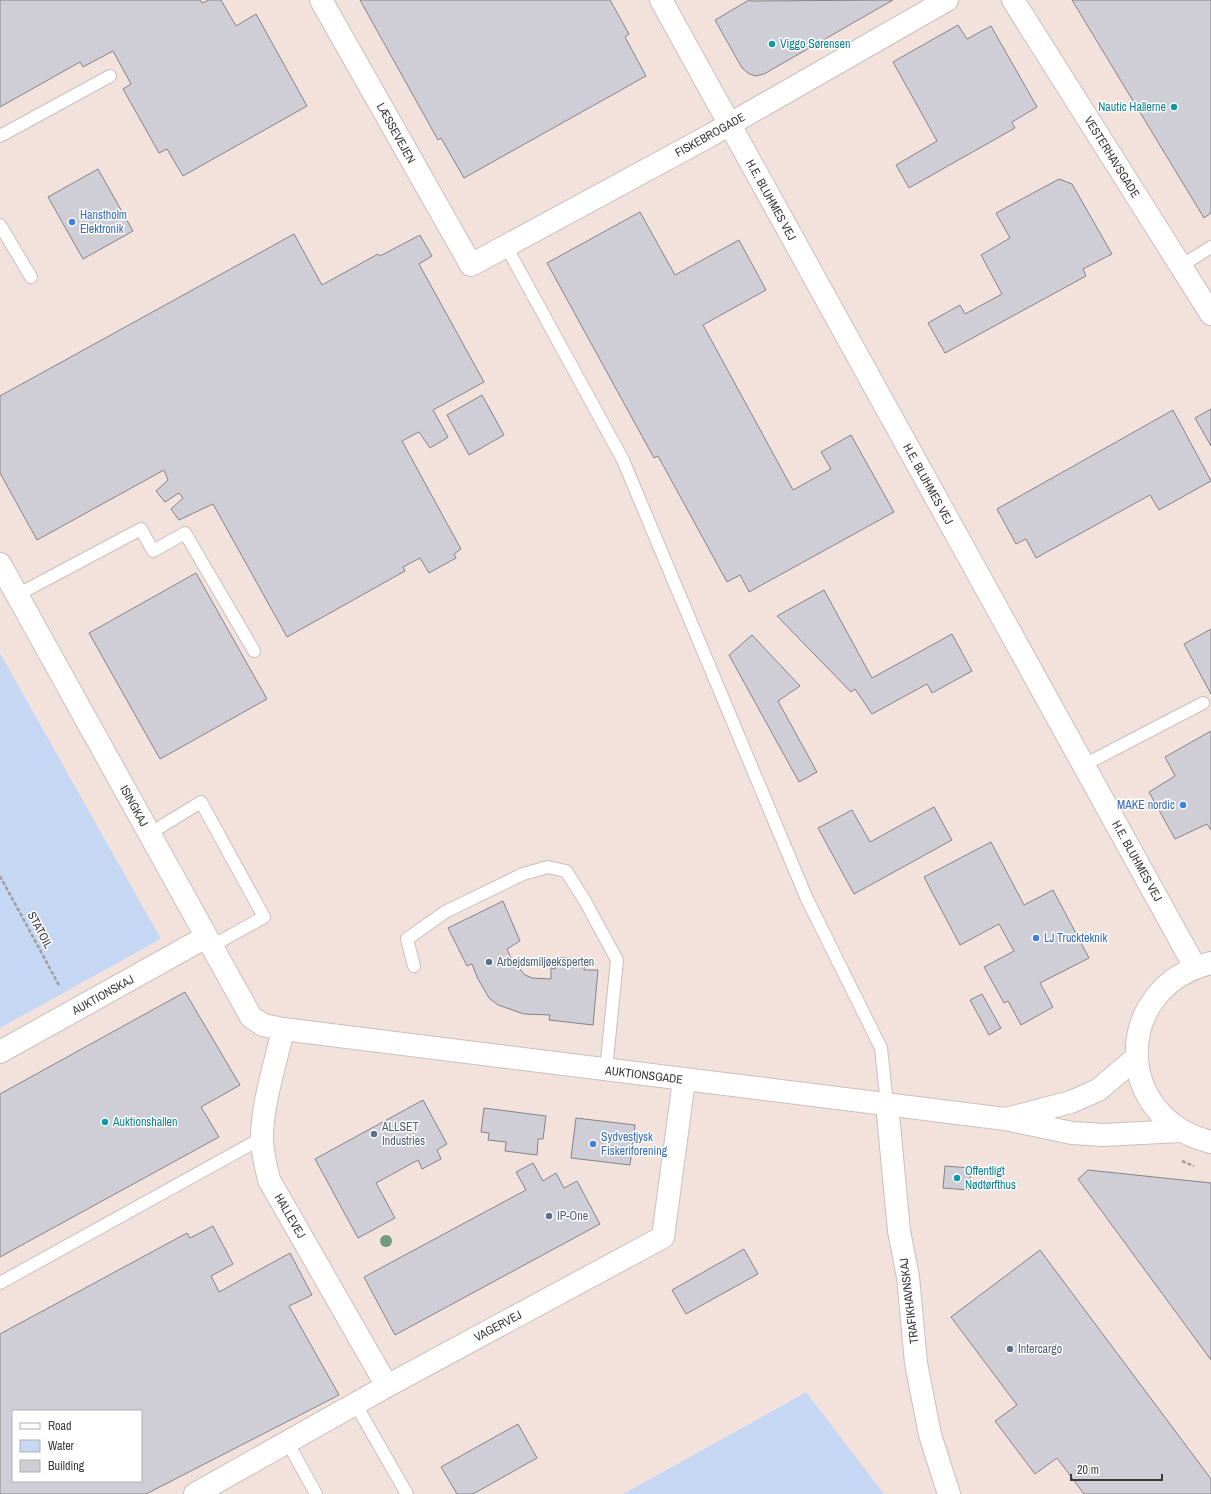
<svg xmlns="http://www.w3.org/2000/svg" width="1211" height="1494" font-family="'Archivo Narrow',sans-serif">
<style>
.built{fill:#f3e2db;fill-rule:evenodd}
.water{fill:#c5d7f3}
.building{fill:#cfced6;stroke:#84838a;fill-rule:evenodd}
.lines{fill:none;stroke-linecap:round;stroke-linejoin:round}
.service-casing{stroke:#c8c0bd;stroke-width:14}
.minor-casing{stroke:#c8c0bd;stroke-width:24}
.tertiary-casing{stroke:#c8c0bd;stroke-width:24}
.path{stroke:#a39d9b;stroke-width:2.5;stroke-dasharray:4 2;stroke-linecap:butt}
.service{stroke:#fff;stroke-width:12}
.minor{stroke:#fff;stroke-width:22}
.tertiary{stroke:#fff;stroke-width:22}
.tree{fill:#729b7d}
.culture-dot{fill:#0f9aa8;stroke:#fff;stroke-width:1.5}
.shop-dot{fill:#3f7fe0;stroke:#fff;stroke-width:1.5}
.service-dot{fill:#5c6f8a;stroke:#fff;stroke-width:1.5}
.labels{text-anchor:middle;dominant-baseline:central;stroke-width:3;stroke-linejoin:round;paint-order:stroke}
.culture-label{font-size:12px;fill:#0d838f;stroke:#fff;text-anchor:start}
.street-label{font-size:12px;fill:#3c3938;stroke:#fff}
.shop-label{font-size:12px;fill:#366cbe;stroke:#fff;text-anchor:start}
.service-label{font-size:12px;fill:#4e5e75;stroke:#fff;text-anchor:start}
</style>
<rect width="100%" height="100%" fill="#f9f0ed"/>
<path class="built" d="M0 0H1211V1494H884L805 1392 623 1494H0V1028L161 939 0 653ZM13 1411H141V1481H13Z"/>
<g class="water">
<polygon points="0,653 161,939 0,1028"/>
<polygon points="806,1392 884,1494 623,1494"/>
</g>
<g class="building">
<polygon points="0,0 200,0 202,3 209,0 221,0 236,26 256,14 307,106 183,176 167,149 159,153 123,89 131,84 113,51 83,67 80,62 0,107"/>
<polygon points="360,0 610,0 629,34 625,37 646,76 464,178 441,138 438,140"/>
<polygon points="749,0 751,1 893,0 764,74 755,76 748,73 742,68 715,20"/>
<polygon points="1072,0 1211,0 1211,213 1204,218"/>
<polygon points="958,25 967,39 991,26 1037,107 1012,122 1015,128 909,188 896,165 937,141 893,62"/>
<polygon points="98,169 133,231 83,259 48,197"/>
<polygon points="1059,179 1072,184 1112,254 1083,269 1086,276 945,353 928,323 960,305 965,314 1002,294 981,255 1010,238 996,213"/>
<polygon points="640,212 675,275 739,240 766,290 703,325 793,490 831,469 821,452 851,435 894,512 749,592 740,575 727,582 658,456 654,458 547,263"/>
<polygon points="294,234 322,285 378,254 380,256 420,235 432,256 419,264 484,382 433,410 448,437 447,438 430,448 419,432 402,441 461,549 454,554 456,558 429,573 420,558 403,567 405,571 287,637 213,504 179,520 171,509 183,498 179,493 165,502 156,491 168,480 164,470 37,540 0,473 0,396"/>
<polygon points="482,395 504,435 469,455 447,415"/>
<polygon points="1211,409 1211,446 1195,418"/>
<polygon points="1173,410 1211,481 1159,510 1150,495 1036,558 1026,539 1016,544 997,509"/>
<polygon points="196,573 267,699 160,759 89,633"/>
<polygon points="824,590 872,678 952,634 972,671 932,693 927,684 872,714 855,689 851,692 777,616"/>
<polygon points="1211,629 1211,694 1184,644"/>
<polygon points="752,635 800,686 778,701 817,772 799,782 729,655"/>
<polygon points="1211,731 1211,830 1207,824 1175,839 1149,792 1175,776 1165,757"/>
<polygon points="934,807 952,840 854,894 818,828 852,810 870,842"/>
<polygon points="991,842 1024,905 1053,890 1089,958 1040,983 1053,1007 1021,1025 1008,1001 1004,1003 984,967 1014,951 999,924 960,945 924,877"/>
<polygon points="503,901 520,941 507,949 512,960 525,975 532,978 551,979 551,968 555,969 557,957 585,960 584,970 598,970 593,1025 549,1020 550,1015 524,1014 498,1005 489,998 478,979 472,964 467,966 448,928"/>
<polygon points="185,992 240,1085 201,1107 219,1137 0,1257 0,1094"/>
<polygon points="982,994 1001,1028 989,1035 970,1000"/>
<polygon points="423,1100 447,1144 437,1150 441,1159 422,1169 418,1160 376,1183 395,1218 358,1238 315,1159"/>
<polygon points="484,1108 546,1116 543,1139 538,1139 537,1155 505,1151 506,1142 488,1140 489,1133 481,1132"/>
<polygon points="576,1118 635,1125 630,1165 571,1158"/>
<polygon points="533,1163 543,1181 556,1173 564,1188 577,1181 600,1224 395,1335 364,1277 526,1190 516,1172"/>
<polygon points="945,1166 971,1168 969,1190 943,1188"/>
<polygon points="1088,1170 1211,1183 1211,1360 1078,1179"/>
<path d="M213 1226 233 1264 211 1276 219 1292 290 1253 312 1295 289 1306 339 1395 146 1494H0V1334L187 1233 190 1238ZM13 1411H141V1481H13Z"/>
<polygon points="744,1249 758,1274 686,1314 672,1290"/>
<polygon points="1040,1250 1211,1479 1211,1494 1084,1494 1057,1458 1035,1474 995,1421 1017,1405 951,1317"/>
<polygon points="518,1424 537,1458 473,1494 457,1494 441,1467"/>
</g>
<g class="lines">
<defs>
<g id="service">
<polyline points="0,136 110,76"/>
<polyline points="0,225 31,277"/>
<polyline points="506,246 623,460 807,899 881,1048 887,1104"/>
<polyline points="1181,266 1211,247"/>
<polyline points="17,595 141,529 153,551 185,533 254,651"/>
<polyline points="1084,765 1203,703"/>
<polyline points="149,834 201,802 264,917 212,946"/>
<polyline points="414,966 407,939 445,912 523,874 548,867 566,871 585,901 617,960 606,1070"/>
<polyline points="0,1283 262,1138"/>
<polyline points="356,1405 407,1494"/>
<polyline points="288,1443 316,1494"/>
</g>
<g id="minor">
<polyline points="321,0 471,265 711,135 947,0"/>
<polyline points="661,0 1183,945"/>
<polyline points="1013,0 1211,314"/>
<polyline points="0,564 251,1017 263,1025 283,1029 1005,1119 1072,1133 1103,1135 1180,1131"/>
<path d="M1211 963C1112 987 1112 1118 1211 1142"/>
<path d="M283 1029C276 1063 262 1103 262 1138 262 1152 266 1167 269 1180L387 1386"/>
<polyline points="0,1052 206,937"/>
<polyline points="887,1104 899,1231 908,1277 916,1363 930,1435 949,1494"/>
<polyline points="1010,1118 1071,1102 1098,1090 1136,1058"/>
<polyline points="195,1494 387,1386 663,1237 684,1080"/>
</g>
<polyline id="tertiary" points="1183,945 1195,967"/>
</defs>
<use href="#service" class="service-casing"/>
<use href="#minor" class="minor-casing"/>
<use href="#tertiary" class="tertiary-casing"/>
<g class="path">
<polyline points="0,876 60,987"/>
<polyline points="1182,1161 1194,1166"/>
</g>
<use href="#service" class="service"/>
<use href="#minor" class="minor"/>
<use href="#tertiary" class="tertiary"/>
</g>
<circle class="tree" cx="386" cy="1241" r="6"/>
<g class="culture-dot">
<circle cx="772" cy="44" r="4"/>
<circle cx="1174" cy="107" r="4"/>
<circle cx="105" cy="1122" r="4"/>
<circle cx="957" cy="1178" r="4"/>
</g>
<g class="shop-dot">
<circle cx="72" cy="222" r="4"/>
<circle cx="1183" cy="805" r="4"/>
<circle cx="1036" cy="938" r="4"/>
<circle cx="593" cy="1144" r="4"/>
</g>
<g class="service-dot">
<circle cx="489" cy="962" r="4"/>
<circle cx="374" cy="1134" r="4"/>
<circle cx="549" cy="1216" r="4"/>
<circle cx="1010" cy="1349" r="4"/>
</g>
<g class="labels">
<g class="culture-label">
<text x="780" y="44">Viggo Sørensen</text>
<text x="1166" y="107" text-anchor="end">Nautic Hallerne</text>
<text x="113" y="1122">Auktionshallen</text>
<text x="965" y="1171">Offentligt<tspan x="965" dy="14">Nødtørfthus</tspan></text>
</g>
<g class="street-label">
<text transform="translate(396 133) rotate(61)">LÆSSEVEJEN</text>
<text transform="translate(710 135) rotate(-29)">FISKEBROGADE</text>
<text transform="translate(1112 157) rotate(58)">VESTERHAVSGADE</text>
<text transform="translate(771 200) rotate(61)">H.E. BLUHMES VEJ</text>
<text transform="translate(928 484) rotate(61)">H.E. BLUHMES VEJ</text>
<text transform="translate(134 806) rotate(61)">ISINGKAJ</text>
<text transform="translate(1137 861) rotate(61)">H.E. BLUHMES VEJ</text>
<text transform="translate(40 930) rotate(62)">STATOIL</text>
<text transform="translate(103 995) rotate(-29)">AUKTIONSKAJ</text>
<text transform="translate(644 1075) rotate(7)">AUKTIONSGADE</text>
<text transform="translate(290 1216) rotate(60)">HALLEVEJ</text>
<text transform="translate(909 1301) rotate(-97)">TRAFIKHAVNSKAJ</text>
<text transform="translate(498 1326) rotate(-28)">VAGERVEJ</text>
</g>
<g class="shop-label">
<text x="80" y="215">Hanstholm<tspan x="80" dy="14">Elektronik</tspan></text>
<text x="1175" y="805" text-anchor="end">MAKE nordic</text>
<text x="1044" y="938">LJ Truckteknik</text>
<text x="601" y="1137">Sydvestjysk<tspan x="601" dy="14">Fiskeriforening</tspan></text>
</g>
<g class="service-label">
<text x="497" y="962">Arbejdsmiljøeksperten</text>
<text x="382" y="1127">ALLSET<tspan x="382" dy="14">Industries</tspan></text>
<text x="557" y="1216">IP-One</text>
<text x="1018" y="1349">Intercargo</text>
</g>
</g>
<rect x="12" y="1410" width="130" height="72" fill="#ffffff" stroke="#b1b0af"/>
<rect x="20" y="1423" width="20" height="6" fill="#ffffff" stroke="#b1b0af"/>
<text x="48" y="1430" font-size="12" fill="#3c3938">Road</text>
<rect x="20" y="1440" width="20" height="12" fill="#c5d7f3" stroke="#b1b0af"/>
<text x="48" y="1450" font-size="12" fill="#3c3938">Water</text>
<rect x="20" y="1460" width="20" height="12" fill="#cfced6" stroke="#b1b0af"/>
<text x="48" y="1470" font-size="12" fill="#3c3938">Building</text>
<path d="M1071 1474v6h91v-6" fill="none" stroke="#3c3938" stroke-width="2"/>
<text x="1077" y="1474" font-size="12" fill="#3c3938" stroke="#ffffff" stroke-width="3" paint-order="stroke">20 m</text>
</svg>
